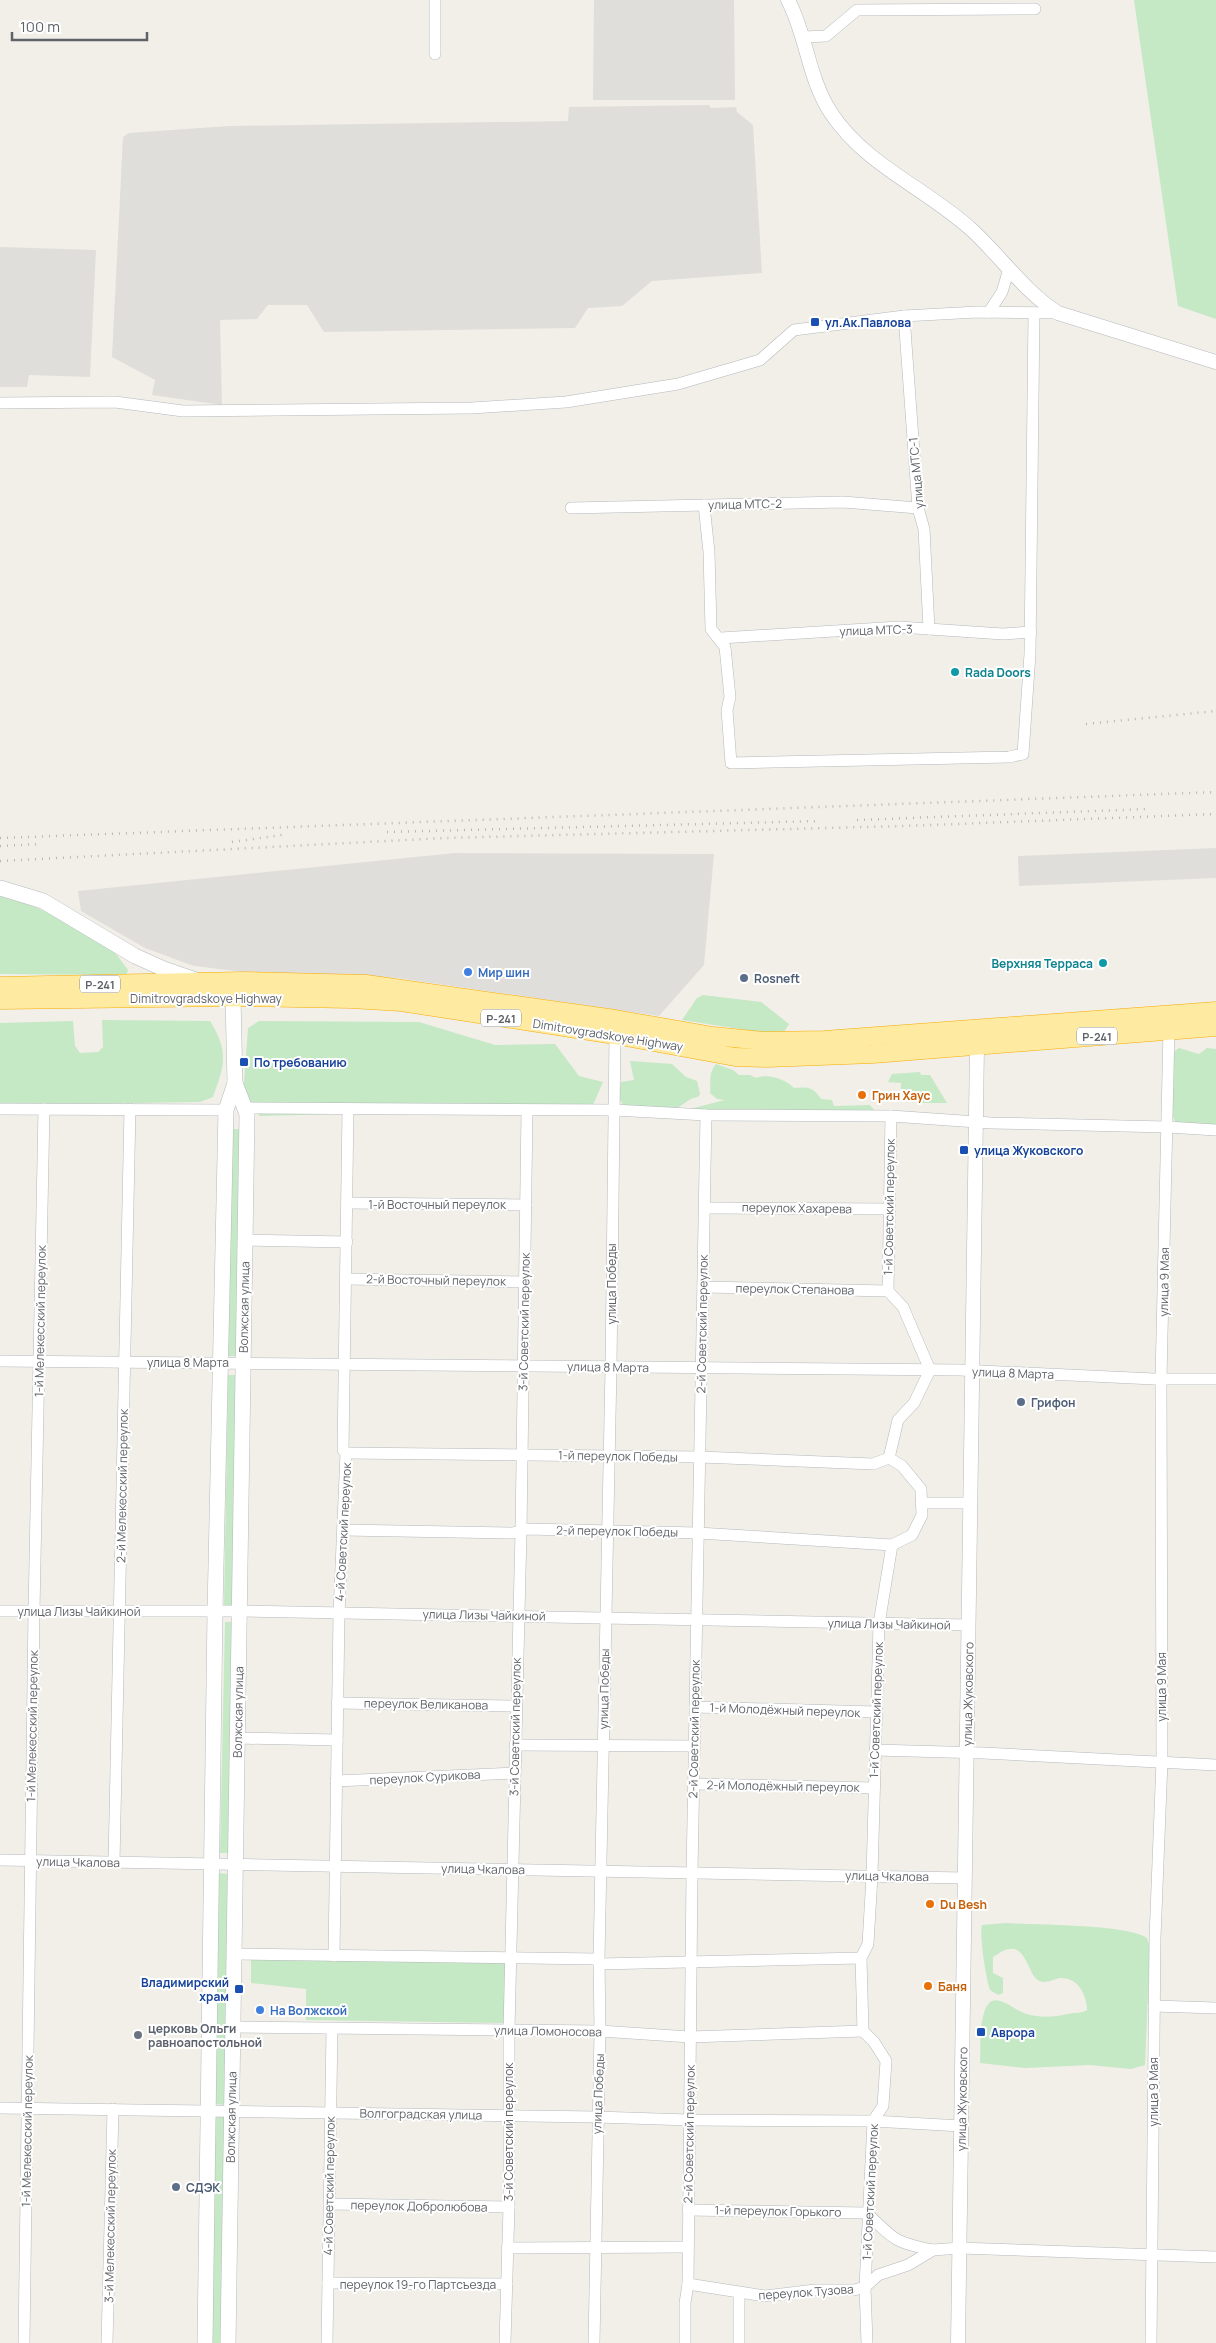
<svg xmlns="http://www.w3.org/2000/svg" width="1216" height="2343" font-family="Manrope,sans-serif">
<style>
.industrial{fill:#e0deda}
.green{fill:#c5e8c5}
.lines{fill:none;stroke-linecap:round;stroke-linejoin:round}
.minor-casing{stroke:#b5b8bc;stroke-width:12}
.tertiary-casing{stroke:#b5b8bc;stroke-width:15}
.secondary-casing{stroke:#b6babf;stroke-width:16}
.trunk-casing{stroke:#f9ab00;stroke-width:19}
.minor{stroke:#fff;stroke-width:11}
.tertiary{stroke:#fff;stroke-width:14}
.secondary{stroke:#fff;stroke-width:15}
.trunk{stroke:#feeaa1;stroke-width:18}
.rail{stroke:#b6b7b8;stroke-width:2.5;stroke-dasharray:1 6;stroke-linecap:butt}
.transit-dot{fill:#1a4fb4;stroke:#fff;stroke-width:2}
.culture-dot{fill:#0f9aa8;stroke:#fff;stroke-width:2}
.shop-dot{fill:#3f7fe0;stroke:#fff;stroke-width:2}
.service-dot{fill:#5c6f8a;stroke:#fff;stroke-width:2}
.food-dot{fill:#e8710a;stroke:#fff;stroke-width:2}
.worship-dot{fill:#6b7280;stroke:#fff;stroke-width:2}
.labels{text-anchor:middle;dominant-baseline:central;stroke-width:4;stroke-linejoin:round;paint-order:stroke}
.shield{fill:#fff;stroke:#8f9295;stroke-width:1}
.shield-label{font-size:11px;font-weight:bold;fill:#5f6368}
.transit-label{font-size:12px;font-weight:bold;fill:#164399;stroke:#fff;text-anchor:start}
.street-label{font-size:12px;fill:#5f6368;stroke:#fff}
.culture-label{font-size:12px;font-weight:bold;fill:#0d838f;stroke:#fff;text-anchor:start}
.shop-label{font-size:12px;font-weight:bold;fill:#366cbe;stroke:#fff;text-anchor:start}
.service-label{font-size:12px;font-weight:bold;fill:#4e5e75;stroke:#fff;text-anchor:start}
.food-label{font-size:12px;font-weight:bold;fill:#c56008;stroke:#fff;text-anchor:start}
.worship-label{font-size:12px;font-weight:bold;fill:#5b616d;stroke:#fff;text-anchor:start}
</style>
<rect width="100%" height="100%" fill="#f1efe8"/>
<g class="industrial">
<polygon points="594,0 734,0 735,100 593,100"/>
<polygon points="709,105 711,108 736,107 737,112 753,125 762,273 652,281 622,306 588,308 575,328 324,332 307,305 268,305 257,319 220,320 222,405 152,395 155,380 112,357 123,137 129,133 229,126 568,121 569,107"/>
<polygon points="0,247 96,250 90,377 29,375 27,387 0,387"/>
<polygon points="1216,848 1216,878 1019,886 1018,856"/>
<polygon points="455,853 714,854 704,965 659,1016 397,978 236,971 194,966 145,948 81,911 78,891"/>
</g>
<g class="green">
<polygon points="1134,0 1216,0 1216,319 1178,306"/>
<polygon points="0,896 18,900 44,911 113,950 128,970 126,975 0,974"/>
<polygon points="703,995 761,1002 789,1024 784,1032 765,1033 682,1020 697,998"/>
<path d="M102 1020 210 1021C229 1052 225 1064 213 1097L200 1102 0 1105V1023L73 1021 75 1046 80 1053 98 1052 103 1047Z"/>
<polygon points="259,1021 419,1022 495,1045 555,1044 579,1076 603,1082 592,1107 260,1116 243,1096 248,1028"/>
<polygon points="1179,1048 1199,1054 1207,1048 1216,1049 1216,1125 1178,1127 1171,1113 1174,1083 1169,1061 1171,1054"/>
<path d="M630 1061 672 1064 686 1077 697 1081 700 1094 698 1097C687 1098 683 1107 673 1109 658 1112 641 1110 627 1111L619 1098 621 1082 634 1080Z"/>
<path d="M716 1064 733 1070 739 1075H750L756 1078C768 1073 785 1079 794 1088 807 1087 813 1086 821 1099L832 1100 834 1106 870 1105 876 1112 873 1116 690 1109 725 1100 717 1099 710 1093C711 1083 708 1073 716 1064Z"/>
<polygon points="920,1072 921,1075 930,1075 947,1103 920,1103 901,1090 901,1083 888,1082 892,1074"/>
<polygon points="231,1129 242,1129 238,1356 228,1356"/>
<polygon points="228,1375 239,1375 236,1607 224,1607"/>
<polygon points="225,1622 236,1622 231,1853 220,1853"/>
<polygon points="218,1873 229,1874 226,2105 215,2104"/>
<path d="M1006 1923C1034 1925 1127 1924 1147 1938L1150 1947 1145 2065 1131 2069 1090 2065 1025 2068 980 2063C981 2048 979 2031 983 2017 990 1984 1010 2009 1027 2014 1039 2018 1056 2017 1068 2014 1075 2012 1081 2014 1087 2010 1087 1995 1078 1977 1060 1978 1053 1979 1045 1985 1038 1980 1027 1973 1026 1940 1003 1951 1000 1952 997 1955 993 1957V1973L1003 1978V1993L998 1995 990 1990C986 1979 979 1934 982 1925Z"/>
<polygon points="251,1956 505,1960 504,2023 306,2020 306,1989 251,1983"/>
<polygon points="215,2113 227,2114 224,2343 211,2343"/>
</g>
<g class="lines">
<defs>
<g id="minor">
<polyline points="435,0 435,54"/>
<polyline points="804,37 826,36 857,10 1035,9"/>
<polyline points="989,312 1002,292 1009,269"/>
<polyline points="904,316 918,508 924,529 929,629"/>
<polyline points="0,403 115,402 183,411 472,408 566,402 678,384 760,360 794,330 904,316 977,312 1058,313"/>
<polyline points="704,505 709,552 711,629 725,647 730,697 727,710 731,763 1009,757 1023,754 1030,654 1034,313"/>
<polyline points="571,508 843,502 918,508"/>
<polyline points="721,638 899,627 1003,634 1031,632"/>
<polyline points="245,1108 614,1110 706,1115 891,1116 991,1123 1167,1127 1216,1130"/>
<polyline points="0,1109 226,1110"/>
<polyline points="348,1203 526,1205"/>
<polyline points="705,1208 889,1209"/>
<polyline points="245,1240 347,1242"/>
<polyline points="347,1279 525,1282"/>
<polyline points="703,1287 888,1291"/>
<polyline points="0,1361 960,1370 1154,1379 1216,1379"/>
<polyline points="346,1453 699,1457 873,1464 889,1458"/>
<polyline points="921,1503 971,1503"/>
<polyline points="343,1530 513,1533 527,1529 698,1533 892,1545"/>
<polyline points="0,1611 239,1611 969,1625"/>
<polyline points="337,1703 515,1706"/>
<polyline points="695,1707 875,1712"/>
<polyline points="237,1738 337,1740"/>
<polyline points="515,1745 694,1746"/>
<polyline points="875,1750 983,1753 1216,1765"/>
<polyline points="336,1781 514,1773"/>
<polyline points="693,1784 874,1788"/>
<polyline points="0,1860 965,1878"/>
<polyline points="114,1863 130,1109"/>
<polyline points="234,1954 599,1959"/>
<polyline points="334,1956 339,1613 346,1453 343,1450 348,1109"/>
<polyline points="599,1964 861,1958"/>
<polyline points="1154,2006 1216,2008"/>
<polyline points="233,2027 600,2031 690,2037 863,2031"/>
<polyline points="0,2108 597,2117 689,2120 873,2121 961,2126"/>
<polyline points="329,2204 509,2207"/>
<path d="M688 2210 867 2213C894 2240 896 2243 933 2250"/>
<polyline points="507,2248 688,2247"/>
<polyline points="328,2283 507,2284"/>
<polyline points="688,2284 765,2296 815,2290 854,2290 865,2287 878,2275 908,2265 933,2250 960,2248 1216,2257"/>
<polyline points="739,2293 739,2343"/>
<polyline points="24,2343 34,1611 44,1109"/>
<polyline points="107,2343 113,2109"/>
<polyline points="327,2343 332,2029"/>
<polyline points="505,2343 509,2207 509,2030 521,1531 527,1111"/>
<polyline points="594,2343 600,2031 599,1959 611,1368 615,1035"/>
<polyline points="685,2343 685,2303 688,2284 692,1873 706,1115"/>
<polyline points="867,2343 865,2287 873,2121 883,2106 886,2061 874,2042 863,2031 861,1958 868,1944 872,1876 879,1624 892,1545 912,1535 922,1515 921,1489 902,1466 889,1458 898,1420 914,1403 930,1370 903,1307 888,1291 891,1116"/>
<polyline points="1151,2343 1155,1938 1162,1761 1161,1379 1169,1030"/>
</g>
<g id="tertiary">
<path d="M788 0C807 36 808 78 831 113 866 166 928 189 973 231 1002 258 1025 292 1058 313L1216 362"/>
<polyline points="958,2343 977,1046"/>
</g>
<g id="secondary">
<polyline points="0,888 43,901 135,956 164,969 196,980"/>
<polyline points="205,2343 215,1611 226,1110 235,1083"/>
<polyline points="228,2343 247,1114 235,1083 233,997"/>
</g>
<g id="trunk">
<polyline points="0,986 243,981 366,984 615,1019 713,1036 764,1041 824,1040 1216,1011"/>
<polyline points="0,1000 233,997 351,999 401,1002 615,1035 735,1057 767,1058 873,1054 1216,1027"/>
</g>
</defs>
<use href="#minor" class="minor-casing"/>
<use href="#tertiary" class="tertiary-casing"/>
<use href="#secondary" class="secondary-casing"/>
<use href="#trunk" class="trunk-casing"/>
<use href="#minor" class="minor"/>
<use href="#tertiary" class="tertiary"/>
<use href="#secondary" class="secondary"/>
<use href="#trunk" class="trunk"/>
<g class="rail">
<polyline points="1086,724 1216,711"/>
<polyline points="857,820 1147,809"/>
<polyline points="387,832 820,821"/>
<polyline points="0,838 1216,792"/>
<polyline points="232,842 282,835"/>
<polyline points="0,846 40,844"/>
<polyline points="0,861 445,838 904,826 1216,814"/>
</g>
</g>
<g class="transit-dot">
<rect x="810" y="317" width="10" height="10" rx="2.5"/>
<rect x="239" y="1057" width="10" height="10" rx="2.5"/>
<rect x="959" y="1145" width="10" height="10" rx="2.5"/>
<rect x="234" y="1984" width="10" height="10" rx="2.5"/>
<rect x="976" y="2027" width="10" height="10" rx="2.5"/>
</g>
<g class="culture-dot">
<circle cx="955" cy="672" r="5"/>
<circle cx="1103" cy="963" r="5"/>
</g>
<g class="shop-dot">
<circle cx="468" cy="972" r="5"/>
<circle cx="260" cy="2010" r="5"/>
</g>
<g class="service-dot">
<circle cx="744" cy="978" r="5"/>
<circle cx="1021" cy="1402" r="5"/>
<circle cx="176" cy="2187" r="5"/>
</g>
<g class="food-dot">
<circle cx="862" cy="1095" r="5"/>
<circle cx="930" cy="1904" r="5"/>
<circle cx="928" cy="1986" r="5"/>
</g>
<circle class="worship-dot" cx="138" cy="2035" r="5"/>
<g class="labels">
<g class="shield">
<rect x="80" y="975.5" width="40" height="17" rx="4"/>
<rect x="481" y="1009.5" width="40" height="17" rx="4"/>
<rect x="1077" y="1027.5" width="40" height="17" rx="4"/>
</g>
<g class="shield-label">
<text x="100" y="984">Р-241</text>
<text x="501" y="1018">Р-241</text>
<text x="1097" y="1036">Р-241</text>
</g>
<g class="transit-label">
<text x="825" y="322">ул.Ак.Павлова</text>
<text x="254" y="1062">По требованию</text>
<text x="974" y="1150">улица Жуковского</text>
<text x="229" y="1982" text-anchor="end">Владимирский<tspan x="229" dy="14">храм</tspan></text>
<text x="991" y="2032">Аврора</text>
</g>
<g class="street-label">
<text transform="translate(916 473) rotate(-95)">улица МТС-1</text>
<text transform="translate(745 504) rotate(-1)">улица МТС-2</text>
<text transform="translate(876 630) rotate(-2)">улица МТС-3</text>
<text x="206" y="998">Dimitrovgradskoye Highway</text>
<text transform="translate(608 1035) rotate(9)">Dimitrovgradskoye Highway</text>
<text x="437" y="1204">1-й Восточный переулок</text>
<text transform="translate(889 1207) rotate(-89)">1-й Советский переулок</text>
<text transform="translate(797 1208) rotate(1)">переулок Хахарева</text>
<text transform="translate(436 1280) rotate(1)">2-й Восточный переулок</text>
<text transform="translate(1164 1282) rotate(-89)">улица 9 Мая</text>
<text transform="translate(611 1284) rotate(-90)">улица Победы</text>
<text transform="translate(795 1289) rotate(1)">переулок Степанова</text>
<text transform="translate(244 1307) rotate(-89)">Волжская улица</text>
<text transform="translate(40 1321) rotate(-89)">1-й Мелекесский переулок</text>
<text transform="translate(524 1322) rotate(-89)">3-й Советский переулок</text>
<text transform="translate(702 1324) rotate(-89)">2-й Советский переулок</text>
<text x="188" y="1362">улица 8 Марта</text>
<text transform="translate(608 1367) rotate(1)">улица 8 Марта</text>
<text transform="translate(1013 1373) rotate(2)">улица 8 Марта</text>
<text transform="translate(618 1456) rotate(1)">1-й переулок Победы</text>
<text transform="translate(122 1486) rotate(-89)">2-й Мелекесский переулок</text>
<text transform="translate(617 1531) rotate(1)">2-й переулок Победы</text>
<text transform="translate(343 1532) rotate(-87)">4-й Советский переулок</text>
<text x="79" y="1611">улица Лизы Чайкиной</text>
<text transform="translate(484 1615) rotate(1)">улица Лизы Чайкиной</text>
<text transform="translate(889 1624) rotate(1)">улица Лизы Чайкиной</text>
<text transform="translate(1161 1687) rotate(-90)">улица 9 Мая</text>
<text transform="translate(604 1689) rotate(-89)">улица Победы</text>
<text transform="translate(968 1694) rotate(-89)">улица Жуковского</text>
<text transform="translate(426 1704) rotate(1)">переулок Великанова</text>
<text transform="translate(785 1710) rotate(2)">1-й Молодёжный переулок</text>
<text transform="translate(876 1710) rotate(-88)">1-й Советский переулок</text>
<text transform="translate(238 1712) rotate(-89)">Волжская улица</text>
<text transform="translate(32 1726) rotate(-89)">1-й Мелекесский переулок</text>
<text transform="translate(515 1727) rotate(-89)">3-й Советский переулок</text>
<text transform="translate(694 1729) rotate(-89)">2-й Советский переулок</text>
<text transform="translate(425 1777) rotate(-3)">переулок Сурикова</text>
<text transform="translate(783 1786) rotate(1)">2-й Молодёжный переулок</text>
<text transform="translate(78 1862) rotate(1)">улица Чкалова</text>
<text transform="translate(483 1869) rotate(1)">улица Чкалова</text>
<text transform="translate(887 1876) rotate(1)">улица Чкалова</text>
<text transform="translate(548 2031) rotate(1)">улица Ломоносова</text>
<text transform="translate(1153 2092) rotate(-90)">улица 9 Мая</text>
<text transform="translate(598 2094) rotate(-88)">улица Победы</text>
<text transform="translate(962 2099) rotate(-89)">улица Жуковского</text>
<text transform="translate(421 2114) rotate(1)">Волгоградская улица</text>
<text transform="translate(231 2117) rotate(-89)">Волжская улица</text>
<text transform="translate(27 2131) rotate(-89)">1-й Мелекесский переулок</text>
<text transform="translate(508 2132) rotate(-90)">3-й Советский переулок</text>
<text transform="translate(689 2134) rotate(-89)">2-й Советский переулок</text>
<text transform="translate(329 2186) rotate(-89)">4-й Советский переулок</text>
<text transform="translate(870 2192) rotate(-87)">1-й Советский переулок</text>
<text transform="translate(419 2206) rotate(1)">переулок Добролюбова</text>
<text transform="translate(778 2211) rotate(1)">1-й переулок Горького</text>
<text transform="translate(110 2226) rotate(-89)">3-й Мелекесский переулок</text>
<text x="418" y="2284">переулок 19-го Партсъезда</text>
<text transform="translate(806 2292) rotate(-4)">переулок Тузова</text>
</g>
<g class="culture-label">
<text x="965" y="672">Rada Doors</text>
<text x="1093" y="963" text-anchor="end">Верхняя Терраса</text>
</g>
<g class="shop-label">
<text x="478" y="972">Мир шин</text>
<text x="270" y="2010">На Волжской</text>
</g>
<g class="service-label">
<text x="754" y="978">Rosneft</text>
<text x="1031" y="1402">Грифон</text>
<text x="186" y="2187">СДЭК</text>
</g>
<g class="food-label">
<text x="872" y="1095">Грин Хаус</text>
<text x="940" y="1904">Du Besh</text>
<text x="938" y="1986">Баня</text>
</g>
<g class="worship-label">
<text x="148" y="2028">церковь Ольги<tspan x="148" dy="14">равноапостольной</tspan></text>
</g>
</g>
<path d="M12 32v8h135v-8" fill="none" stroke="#5f6368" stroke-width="2.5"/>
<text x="20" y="32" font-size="15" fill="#5f6368" stroke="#ffffff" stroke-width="4" paint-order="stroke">100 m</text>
</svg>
